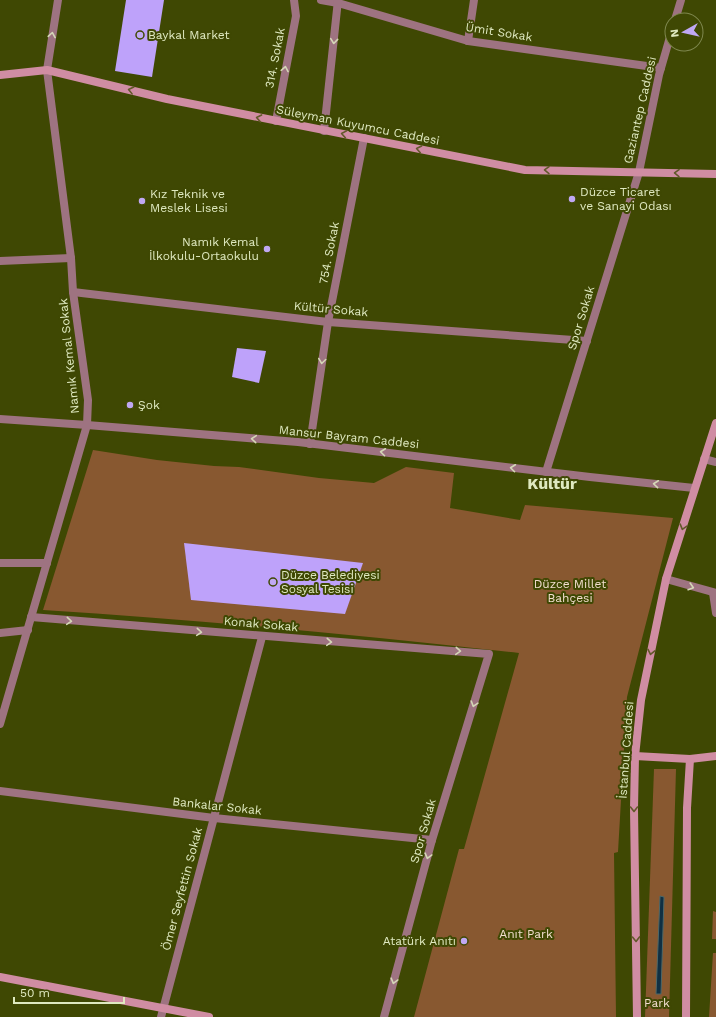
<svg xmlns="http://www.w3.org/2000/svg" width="716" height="1017" font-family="'Work Sans',sans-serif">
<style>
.green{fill:#885830}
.water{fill:#103043;stroke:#4e6868}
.building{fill:#bea2fa}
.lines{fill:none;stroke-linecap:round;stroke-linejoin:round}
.pedestrian{stroke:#9e7381;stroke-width:8}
.minor{stroke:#9e7381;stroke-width:8}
.tertiary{stroke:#9e7381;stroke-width:8}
.secondary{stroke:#d08da3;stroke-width:8}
.oneway{stroke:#d5d7b7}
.oneway2{stroke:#63592b}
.poi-dot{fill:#c0a8f4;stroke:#3f4803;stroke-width:1.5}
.labels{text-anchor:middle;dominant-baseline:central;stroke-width:4;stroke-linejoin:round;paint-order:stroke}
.street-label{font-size:12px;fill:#dfe9c0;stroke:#3f4803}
.poi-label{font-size:12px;fill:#dfe9c0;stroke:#3f4803;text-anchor:start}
.park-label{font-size:12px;fill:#f2ddce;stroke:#3f4803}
.district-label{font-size:16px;font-weight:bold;fill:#dfe9c0;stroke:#3f4803}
</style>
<rect width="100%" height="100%" fill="#3f4803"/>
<g class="green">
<path d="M93 450 157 460 214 466 239 467 319 478 374 483 406 467 454 473 450 508 520 520 525 505 673 518 627 697 618 852 614 853 616 1017H414L459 849H464L519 653C361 635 202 620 43 610Z"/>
<polygon points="654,769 676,769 669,1017 645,1017"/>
<polygon points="713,911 716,912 716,939 712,939"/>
<polygon points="713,953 716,953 716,1017 709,1017"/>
</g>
<polygon class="water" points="660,896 664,897 661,994 656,994"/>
<g class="building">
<polygon points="126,0 164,0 152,77 115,71"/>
<polygon points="237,348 266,351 259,383 232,377"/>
<polygon points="184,543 363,563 345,614 191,600"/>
</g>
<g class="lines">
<g class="pedestrian">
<polyline points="675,20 681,0"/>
<polyline points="639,172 659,75 672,30"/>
</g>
<g class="minor">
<polyline points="321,0 338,3 468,41 661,68"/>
<polyline points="468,41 474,0"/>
<polyline points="276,121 296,16 294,0"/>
<polyline points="324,131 338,0"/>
<polyline points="0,261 71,258"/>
<polyline points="73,292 328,322 587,341"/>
<polyline points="0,419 87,425 298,442 590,477 694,488"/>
<polyline points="310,444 328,322 364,138"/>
<polyline points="704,459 716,462"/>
<polyline points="546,472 639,172"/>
<polyline points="0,563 47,563"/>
<polyline points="666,579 716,593"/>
<polyline points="713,593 716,613"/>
<polyline points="31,617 489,654 432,840 384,1017"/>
<polyline points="0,633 28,630"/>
<polyline points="0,791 214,818 432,840"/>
<polyline points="161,1017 262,637"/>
</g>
<polyline class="tertiary" points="0,724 87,425 88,400 73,292 71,258 47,70 58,0"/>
<g class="secondary">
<polyline points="0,75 47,70 167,99 525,170 716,174"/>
<polyline points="635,756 690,759 716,756"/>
<polyline points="0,977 209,1017"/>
<polyline points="637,1017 634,809 635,756 641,700 666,579 716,423"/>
<polyline points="686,1017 687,808 690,759"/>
</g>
</g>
<defs><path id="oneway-chevron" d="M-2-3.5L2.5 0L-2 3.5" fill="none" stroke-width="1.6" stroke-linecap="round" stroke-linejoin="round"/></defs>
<g class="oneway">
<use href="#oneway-chevron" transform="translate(52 35) rotate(-81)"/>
<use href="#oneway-chevron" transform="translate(334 41) rotate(96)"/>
<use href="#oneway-chevron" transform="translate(285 69) rotate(-80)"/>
<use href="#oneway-chevron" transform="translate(322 361) rotate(98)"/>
<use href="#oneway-chevron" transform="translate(254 439) rotate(-175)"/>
<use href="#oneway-chevron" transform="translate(383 452) rotate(-173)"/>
<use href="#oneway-chevron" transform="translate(513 468) rotate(-173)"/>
<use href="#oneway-chevron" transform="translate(656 484) rotate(-174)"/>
<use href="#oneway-chevron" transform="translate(691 587) rotate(17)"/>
<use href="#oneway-chevron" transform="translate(69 621) rotate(5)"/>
<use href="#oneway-chevron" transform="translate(199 632) rotate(5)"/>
<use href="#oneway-chevron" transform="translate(329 642) rotate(4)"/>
<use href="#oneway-chevron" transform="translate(458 651) rotate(4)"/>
<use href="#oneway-chevron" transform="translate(474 704) rotate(107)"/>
<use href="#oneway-chevron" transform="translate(428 856) rotate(105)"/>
<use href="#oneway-chevron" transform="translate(394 981) rotate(105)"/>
</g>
<g class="oneway2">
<use href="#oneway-chevron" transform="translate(131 90) rotate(-166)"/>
<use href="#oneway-chevron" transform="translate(259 118) rotate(-169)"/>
<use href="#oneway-chevron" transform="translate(344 134) rotate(-170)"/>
<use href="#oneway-chevron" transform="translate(419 149) rotate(-169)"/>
<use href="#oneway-chevron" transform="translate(547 170) rotate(-179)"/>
<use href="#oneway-chevron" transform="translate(677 173) rotate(-179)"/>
<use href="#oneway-chevron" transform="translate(683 527) rotate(106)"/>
<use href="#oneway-chevron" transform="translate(651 652) rotate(102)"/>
<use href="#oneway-chevron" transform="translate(634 809) rotate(90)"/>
<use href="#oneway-chevron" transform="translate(636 939) rotate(89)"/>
</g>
<g class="poi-dot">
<circle cx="140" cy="35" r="4"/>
<circle cx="572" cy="199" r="4"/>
<circle cx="142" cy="201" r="4"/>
<circle cx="267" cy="249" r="4"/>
<circle cx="130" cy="405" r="4"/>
<circle cx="273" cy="582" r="4"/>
<circle cx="464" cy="941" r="4"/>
</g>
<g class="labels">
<g class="street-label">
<text transform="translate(499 32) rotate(9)">Ümit Sokak</text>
<text transform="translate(275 58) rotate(-79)">314. Sokak</text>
<text transform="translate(640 110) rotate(-77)">Gaziantep Caddesi</text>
<text transform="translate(358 125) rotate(11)">Süleyman Kuyumcu Caddesi</text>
<text transform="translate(329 253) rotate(-79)">754. Sokak</text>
<text transform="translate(331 309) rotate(5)">Kültür Sokak</text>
<text transform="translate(581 318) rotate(-73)">Spor Sokak</text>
<text transform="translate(69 356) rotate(-96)">Namık Kemal Sokak</text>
<text transform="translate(349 437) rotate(6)">Mansur Bayram Caddesi</text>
<text transform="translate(261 624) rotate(5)">Konak Sokak</text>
<text transform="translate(626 750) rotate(-86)">İstanbul Caddesi</text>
<text transform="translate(217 806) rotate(6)">Bankalar Sokak</text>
<text transform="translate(423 831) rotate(-74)">Spor Sokak</text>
<text transform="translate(182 889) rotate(-75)">Ömer Seyfettin Sokak</text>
</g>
<g class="poi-label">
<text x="148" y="35">Baykal Market</text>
<text x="580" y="192">Düzce Ticaret<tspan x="580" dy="14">ve Sanayi Odası</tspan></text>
<text x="150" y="194">Kız Teknik ve<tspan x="150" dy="14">Meslek Lisesi</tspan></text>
<text x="259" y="242" text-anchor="end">Namık Kemal<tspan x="259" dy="14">İlkokulu-Ortaokulu</tspan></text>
<text x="138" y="405">Şok</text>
<text x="281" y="575">Düzce Belediyesi<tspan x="281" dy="14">Sosyal Tesisi</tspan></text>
<text x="456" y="941" text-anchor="end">Atatürk Anıtı</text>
</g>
<g class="park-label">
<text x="570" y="584">Düzce Millet<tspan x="570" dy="14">Bahçesi</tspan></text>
<text x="526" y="934">Anıt Park</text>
<text x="657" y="1003">Park</text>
</g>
<g class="district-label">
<text x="552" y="483">Kültür</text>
</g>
</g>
<g transform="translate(684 32) rotate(262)"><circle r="19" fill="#3f4803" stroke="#7f884f"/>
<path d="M0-3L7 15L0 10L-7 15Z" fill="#c0a8f4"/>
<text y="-6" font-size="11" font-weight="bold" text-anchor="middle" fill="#dfe9c0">N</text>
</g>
<path d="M14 997v6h110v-6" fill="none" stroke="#dfe9c0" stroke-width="2"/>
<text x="20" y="997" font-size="12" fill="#dfe9c0" stroke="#3f4803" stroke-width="3" paint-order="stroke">50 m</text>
</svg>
